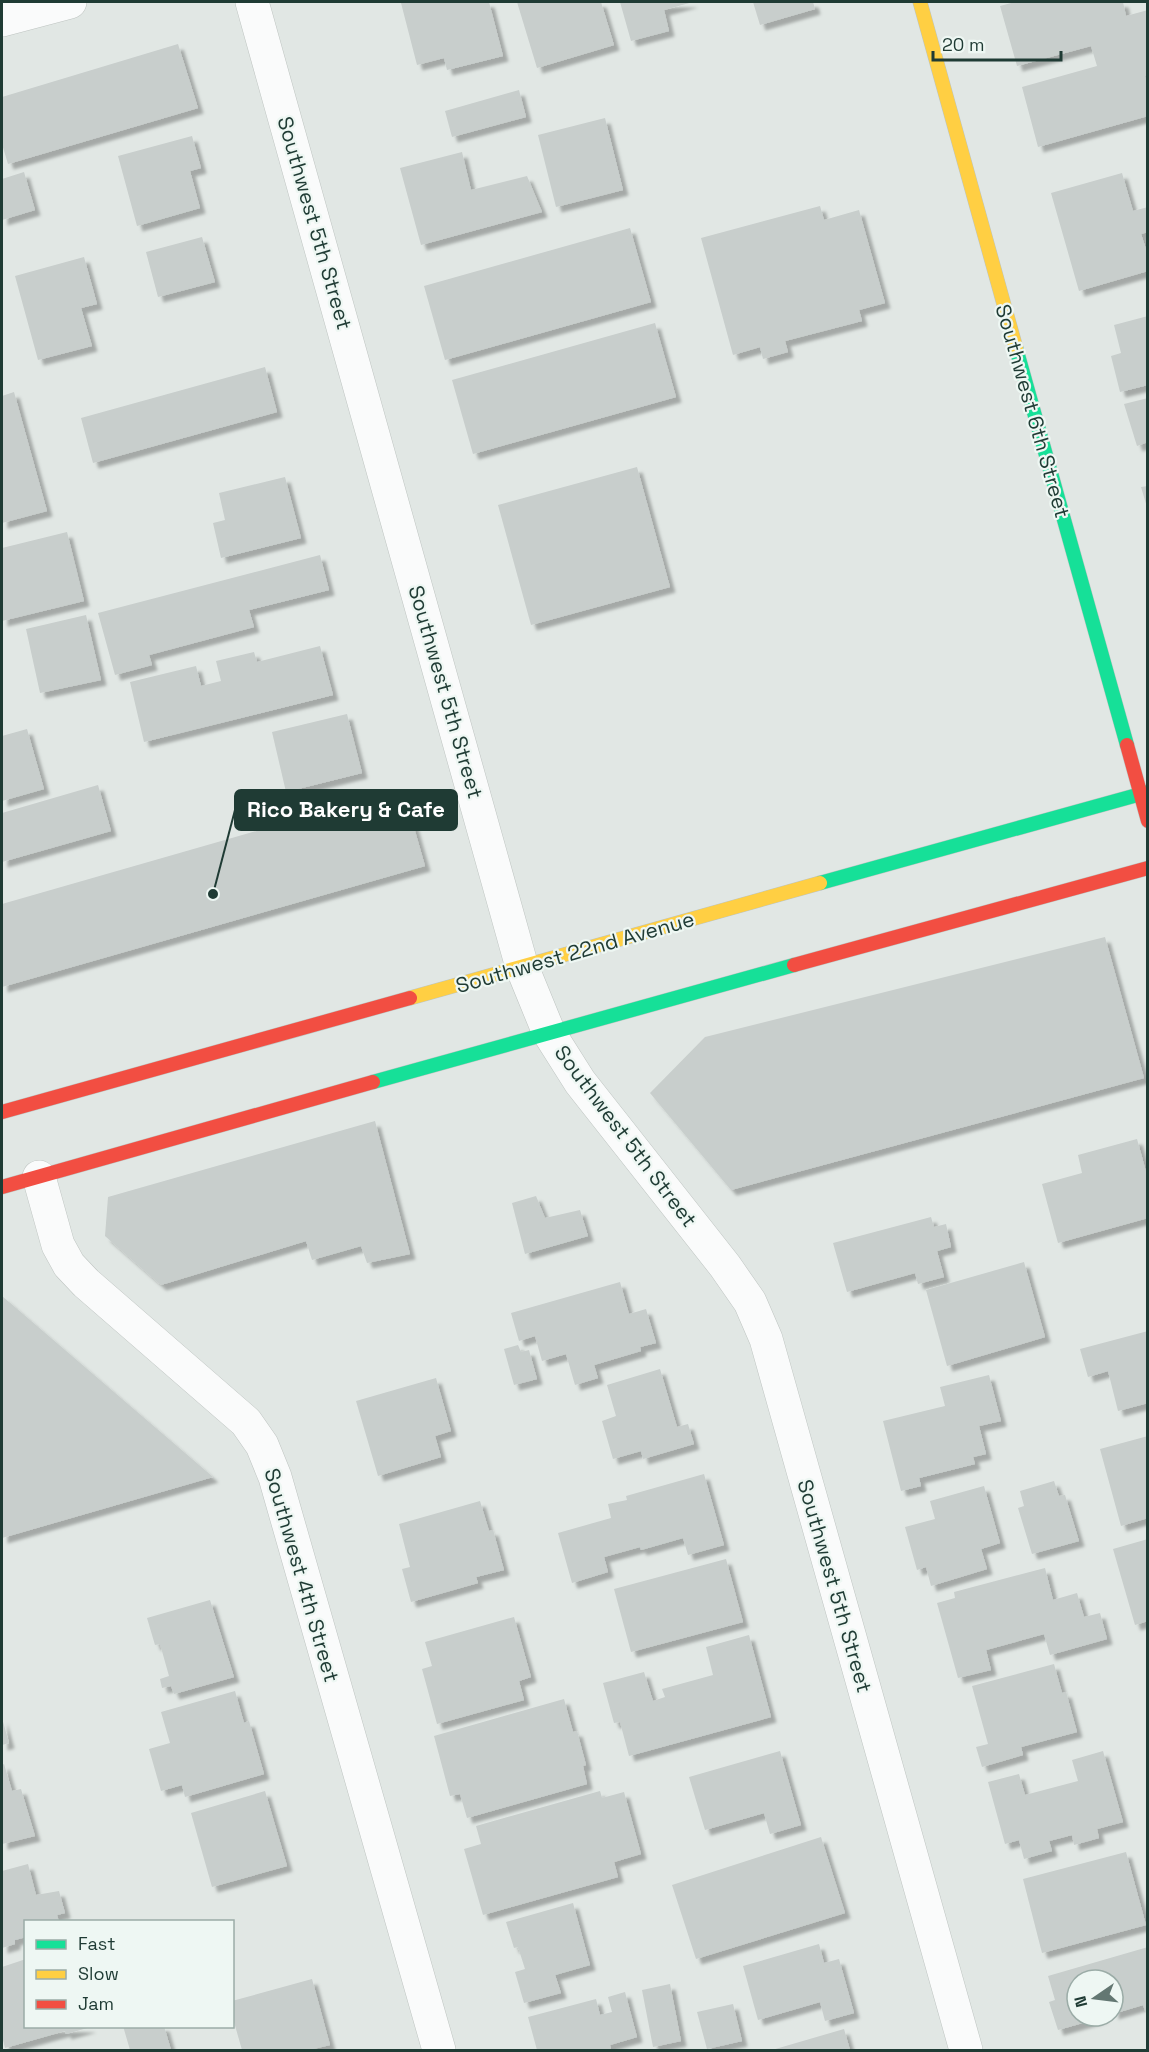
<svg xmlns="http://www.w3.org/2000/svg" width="1149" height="2052" font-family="'Space Grotesk',sans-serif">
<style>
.building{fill:#c8cecc;filter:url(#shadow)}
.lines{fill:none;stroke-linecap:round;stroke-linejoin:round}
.street-casing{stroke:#bec4c1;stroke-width:34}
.fast-casing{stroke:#bdc5c2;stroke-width:15}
.slow-casing{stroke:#bdc5c2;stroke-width:15}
.jam-casing{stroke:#bdc5c2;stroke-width:15}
.street{stroke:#fafbfb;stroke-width:33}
.fast{stroke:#16e098;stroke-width:14}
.slow{stroke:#ffcf43;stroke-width:14}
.jam{stroke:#f24e42;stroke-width:14}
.labels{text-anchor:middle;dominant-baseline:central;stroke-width:4.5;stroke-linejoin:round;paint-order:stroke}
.street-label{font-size:21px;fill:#1f3b34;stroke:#eef7f3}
.leader{fill:none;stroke:#1f3b34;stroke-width:2}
.callout-dot{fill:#1f3b34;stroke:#eef7f3;stroke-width:2}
.callout{fill:#1f3b34;stroke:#1f3b34;stroke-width:2}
.callout-label{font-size:22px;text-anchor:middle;font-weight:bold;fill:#fff}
</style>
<defs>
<filter id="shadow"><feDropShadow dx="5.5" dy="5.5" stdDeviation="1.5" flood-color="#0004"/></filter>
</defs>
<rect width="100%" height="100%" fill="#e1e7e4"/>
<g class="building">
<polygon points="407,2 489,2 503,56 447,70 444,58 417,65 401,3"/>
<polygon points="517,2 601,2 614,45 537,68"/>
<polygon points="620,2 693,2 664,10 669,31 631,41"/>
<polygon points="753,2 813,2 815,9 760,25"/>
<polygon points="1015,2 1123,2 1126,16 1148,10 1148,75 1145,76 1148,85 1148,116 1038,147 1022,87 1097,66 1091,46 1017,66 1000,6"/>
<polygon points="178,44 198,108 8,164 2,144 2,97"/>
<polygon points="519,90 526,117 452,137 445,111"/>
<polygon points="605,118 623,190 556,207 538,135"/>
<polygon points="192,136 201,168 190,171 200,208 137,226 118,156"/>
<polygon points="462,152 471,190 527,176 542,212 421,245 400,168"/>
<polygon points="24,172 35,210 2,220 2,179"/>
<polygon points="1122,173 1133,211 1148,207 1148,232 1141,234 1148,255 1148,271 1079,291 1051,193"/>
<polygon points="820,206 824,220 859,210 885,303 859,310 862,321 785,341 788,352 763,359 760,347 733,355 701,238"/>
<polygon points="630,228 651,302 445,360 424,286"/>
<polygon points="202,237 215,282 158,297 146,252"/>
<polygon points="84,257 97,304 81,308 92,346 38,360 15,276"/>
<polygon points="1148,316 1148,385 1120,392 1111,356 1121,353 1114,325"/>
<polygon points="655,323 676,397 473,454 452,380"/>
<polygon points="265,367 277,412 93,463 81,418"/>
<polygon points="14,392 47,511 2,523 2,396"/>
<polygon points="1148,398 1148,442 1137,446 1124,404"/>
<polygon points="637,467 670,587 531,625 498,505"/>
<polygon points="285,477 301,538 221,558 213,523 225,520 219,493"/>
<polygon points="1148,486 1148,507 1147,507 1141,487"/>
<polygon points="67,532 84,601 2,621 2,548"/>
<polygon points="320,555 329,590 249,610 254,627 149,655 152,665 115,675 98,613"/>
<polygon points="86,615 101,680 40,693 26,629"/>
<polygon points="320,646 333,695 144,742 130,682 196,666 201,686 221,681 216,661 254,652 257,662"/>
<polygon points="347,714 362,773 286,792 272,732"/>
<polygon points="27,729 44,789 2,801 2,736"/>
<polygon points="98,785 111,831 2,862 2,813"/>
<polygon points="403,789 425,866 2,987 2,904"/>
<polygon points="1105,937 1144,1078 731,1190 650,1093 705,1037"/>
<polygon points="375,1121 410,1254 367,1263 361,1246 312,1260 306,1241 161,1285 105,1236 108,1197"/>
<polygon points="1137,1139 1148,1179 1148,1218 1058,1243 1042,1184 1082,1173 1078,1155"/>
<polygon points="536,1196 545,1218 580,1210 588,1236 525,1254 512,1203"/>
<polygon points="931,1217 934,1227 946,1224 951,1247 937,1251 944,1277 918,1284 915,1273 847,1292 833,1243"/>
<polygon points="1024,1262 1045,1337 947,1366 926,1290"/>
<polygon points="620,1282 629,1314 646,1309 656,1343 640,1347 641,1351 594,1365 598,1378 575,1385 566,1354 542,1361 535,1336 519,1341 511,1313"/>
<polygon points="2,1296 213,1477 2,1538"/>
<polygon points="1148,1331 1148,1403 1118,1411 1108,1371 1088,1377 1080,1349"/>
<polygon points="518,1345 521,1352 529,1350 537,1379 514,1385 504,1349"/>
<polygon points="660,1369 677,1427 688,1424 694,1444 643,1459 641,1451 613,1459 602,1421 616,1416 607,1385"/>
<polygon points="989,1375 1001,1421 979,1426 986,1454 973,1457 975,1464 919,1478 921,1486 901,1491 883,1421 945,1406 940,1387"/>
<polygon points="436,1378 451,1431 435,1436 441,1457 378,1476 356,1401"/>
<polygon points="1148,1436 1148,1518 1121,1526 1100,1449"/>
<polygon points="704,1474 724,1545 688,1555 683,1538 641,1550 640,1547 604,1557 608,1572 572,1583 558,1533 611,1518 608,1504 627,1500 626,1496"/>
<polygon points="1054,1481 1059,1496 1065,1495 1079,1541 1032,1554 1018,1508 1024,1506 1020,1491"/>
<polygon points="984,1486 1000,1543 981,1549 987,1569 931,1586 926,1567 917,1570 905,1527 935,1519 930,1501"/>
<polygon points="480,1501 489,1531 493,1530 504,1570 476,1577 478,1583 411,1602 402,1569 410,1567 399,1524"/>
<polygon points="1148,1539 1148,1621 1135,1625 1113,1549"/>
<polygon points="726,1559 743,1622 631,1652 614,1589"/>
<polygon points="1045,1568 1053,1600 1077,1593 1084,1617 1100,1613 1107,1639 1050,1655 1044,1634 986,1650 991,1670 958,1678 937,1603 955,1598 954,1592"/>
<polygon points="210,1600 234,1677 174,1694 171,1686 162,1688 160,1679 169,1676 160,1644 155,1645 147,1618"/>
<polygon points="514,1617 531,1677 519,1681 524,1700 437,1724 422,1669 432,1666 425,1642"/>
<polygon points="749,1635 771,1717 629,1756 620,1722 614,1723 603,1683 644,1672 653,1701 665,1697 662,1689 713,1675 706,1647"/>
<polygon points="1054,1664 1062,1693 1066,1692 1077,1732 1021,1747 1023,1755 982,1767 976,1747 988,1744 972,1686"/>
<polygon points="235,1691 244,1723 249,1721 264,1774 185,1797 182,1785 161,1791 149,1749 170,1743 161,1712"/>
<polygon points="564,1699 573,1732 577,1731 586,1765 583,1766 587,1784 467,1818 460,1794 450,1796 434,1736"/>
<polygon points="2,1718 9,1743 2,1745"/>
<polygon points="780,1751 801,1825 770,1834 764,1813 705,1830 689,1777"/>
<polygon points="1103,1751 1123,1822 1097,1829 1099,1838 1074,1845 1072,1835 1049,1841 1052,1851 1024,1859 1019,1840 1005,1844 988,1782 1019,1774 1025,1795 1078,1781 1072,1760"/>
<polygon points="4,1764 12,1791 21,1789 35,1836 2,1844 2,1765"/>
<polygon points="265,1791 287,1866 212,1887 191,1813"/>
<polygon points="600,1791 602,1798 624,1792 641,1854 614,1862 618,1877 483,1915 464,1849 481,1844 476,1826"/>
<polygon points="821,1837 845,1913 696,1959 672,1885"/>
<polygon points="1126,1852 1146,1925 1042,1953 1023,1879"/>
<polygon points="28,1864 36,1895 59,1891 65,1913 57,1915 59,1922 26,1922 26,1937 15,1940 15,1944 2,1948 2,1871"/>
<polygon points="573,1903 590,1965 555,1975 561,1993 524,2003 515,1972 525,1969 518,1947 514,1948 506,1922"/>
<polygon points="819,1944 824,1963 839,1959 854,2013 825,2021 820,2002 758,2020 743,1966"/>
<polygon points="1148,1947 1148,2019 1143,2005 1113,2014 1113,1980 1077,1980 1077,2016 1104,2017 1058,2030 1049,2002 1055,2000 1048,1976"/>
<polygon points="26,1959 26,2026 91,2027 66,2034 65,2031 5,2048 2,2036 2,1967"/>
<polygon points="312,1979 330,2045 309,2050 242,2050 232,2015 232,2001"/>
<polygon points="670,1984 681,2041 653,2047 642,1990"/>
<polygon points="625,1992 637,2037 610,2045 611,2050 537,2050 528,2017 596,1999 600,2015 612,2012 608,1997"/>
<polygon points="733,2004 742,2041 707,2049 697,2012"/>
<polygon points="123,2026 164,2026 171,2050 130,2050"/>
<polygon points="844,2029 850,2050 772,2050"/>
</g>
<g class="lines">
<defs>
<g id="street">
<polyline points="252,2 522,967 549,1033 580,1082 725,1266 750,1302 766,1339 966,2050"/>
<polyline points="2,20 70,2"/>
<polyline points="39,1177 58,1245 69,1265 86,1283 246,1422 262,1445 275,1477 439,2050"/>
</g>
<g id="fast">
<polyline points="1016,348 1127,745"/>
<polyline points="820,883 1148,792"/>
<polyline points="373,1082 794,965"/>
</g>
<g id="slow">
<polyline points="920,2 1016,348"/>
<polyline points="410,998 820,883"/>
</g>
<g id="jam">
<polyline points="1127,745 1148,821"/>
<polyline points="794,965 1148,868"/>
<polyline points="2,1112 410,998"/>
<polyline points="2,1187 373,1082"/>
</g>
</defs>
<use href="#street" class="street-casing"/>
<use href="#fast" class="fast-casing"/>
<use href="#slow" class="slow-casing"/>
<use href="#jam" class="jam-casing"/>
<use href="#street" class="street"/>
<use href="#fast" class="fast"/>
<use href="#slow" class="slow"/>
<use href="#jam" class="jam"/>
</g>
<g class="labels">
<g class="street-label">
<text transform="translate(315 223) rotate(74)">Southwest 5th Street</text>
<text transform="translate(1033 411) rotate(74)">Southwest 6th Street</text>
<text transform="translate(446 692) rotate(74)">Southwest 5th Street</text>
<text transform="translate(575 952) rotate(-16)">Southwest 22nd Avenue</text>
<text transform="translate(626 1136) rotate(53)">Southwest 5th Street</text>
<text transform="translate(302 1575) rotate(74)">Southwest 4th Street</text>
<text transform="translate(835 1586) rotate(74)">Southwest 5th Street</text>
</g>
</g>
<path class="leader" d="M213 894L235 810"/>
<circle class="callout-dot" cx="213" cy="894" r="6"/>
<rect class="callout" x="235" y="790" width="222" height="40" rx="6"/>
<g class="callout-label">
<text x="346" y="817">Rico Bakery &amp; Cafe</text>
</g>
<rect width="1149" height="2052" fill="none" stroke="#1f3b34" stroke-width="6"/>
<rect x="24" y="1920" width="210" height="108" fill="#eef7f3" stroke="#9baca7" stroke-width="1.5"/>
<rect x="36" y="1940" width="30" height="9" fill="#16e098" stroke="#9baca7" stroke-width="1.5"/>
<text x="78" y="1950" font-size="18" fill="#1f3b34">Fast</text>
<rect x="36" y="1970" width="30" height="9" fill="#ffcf43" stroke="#9baca7" stroke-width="1.5"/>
<text x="78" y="1980" font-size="18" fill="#1f3b34">Slow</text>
<rect x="36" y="2000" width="30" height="9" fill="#f24e42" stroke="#9baca7" stroke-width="1.5"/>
<text x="78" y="2010" font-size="18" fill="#1f3b34">Jam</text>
<g transform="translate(1095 1998) rotate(256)"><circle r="28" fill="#eef7f3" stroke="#9baca7" stroke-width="1.5"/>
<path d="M0-4.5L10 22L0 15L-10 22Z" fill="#637772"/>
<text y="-9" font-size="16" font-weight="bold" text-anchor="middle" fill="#1f3b34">N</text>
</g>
<path d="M933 51v9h128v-9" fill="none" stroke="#1f3b34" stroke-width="3"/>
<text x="942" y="51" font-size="18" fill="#1f3b34" stroke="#eef7f3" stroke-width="4.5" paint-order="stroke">20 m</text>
</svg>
